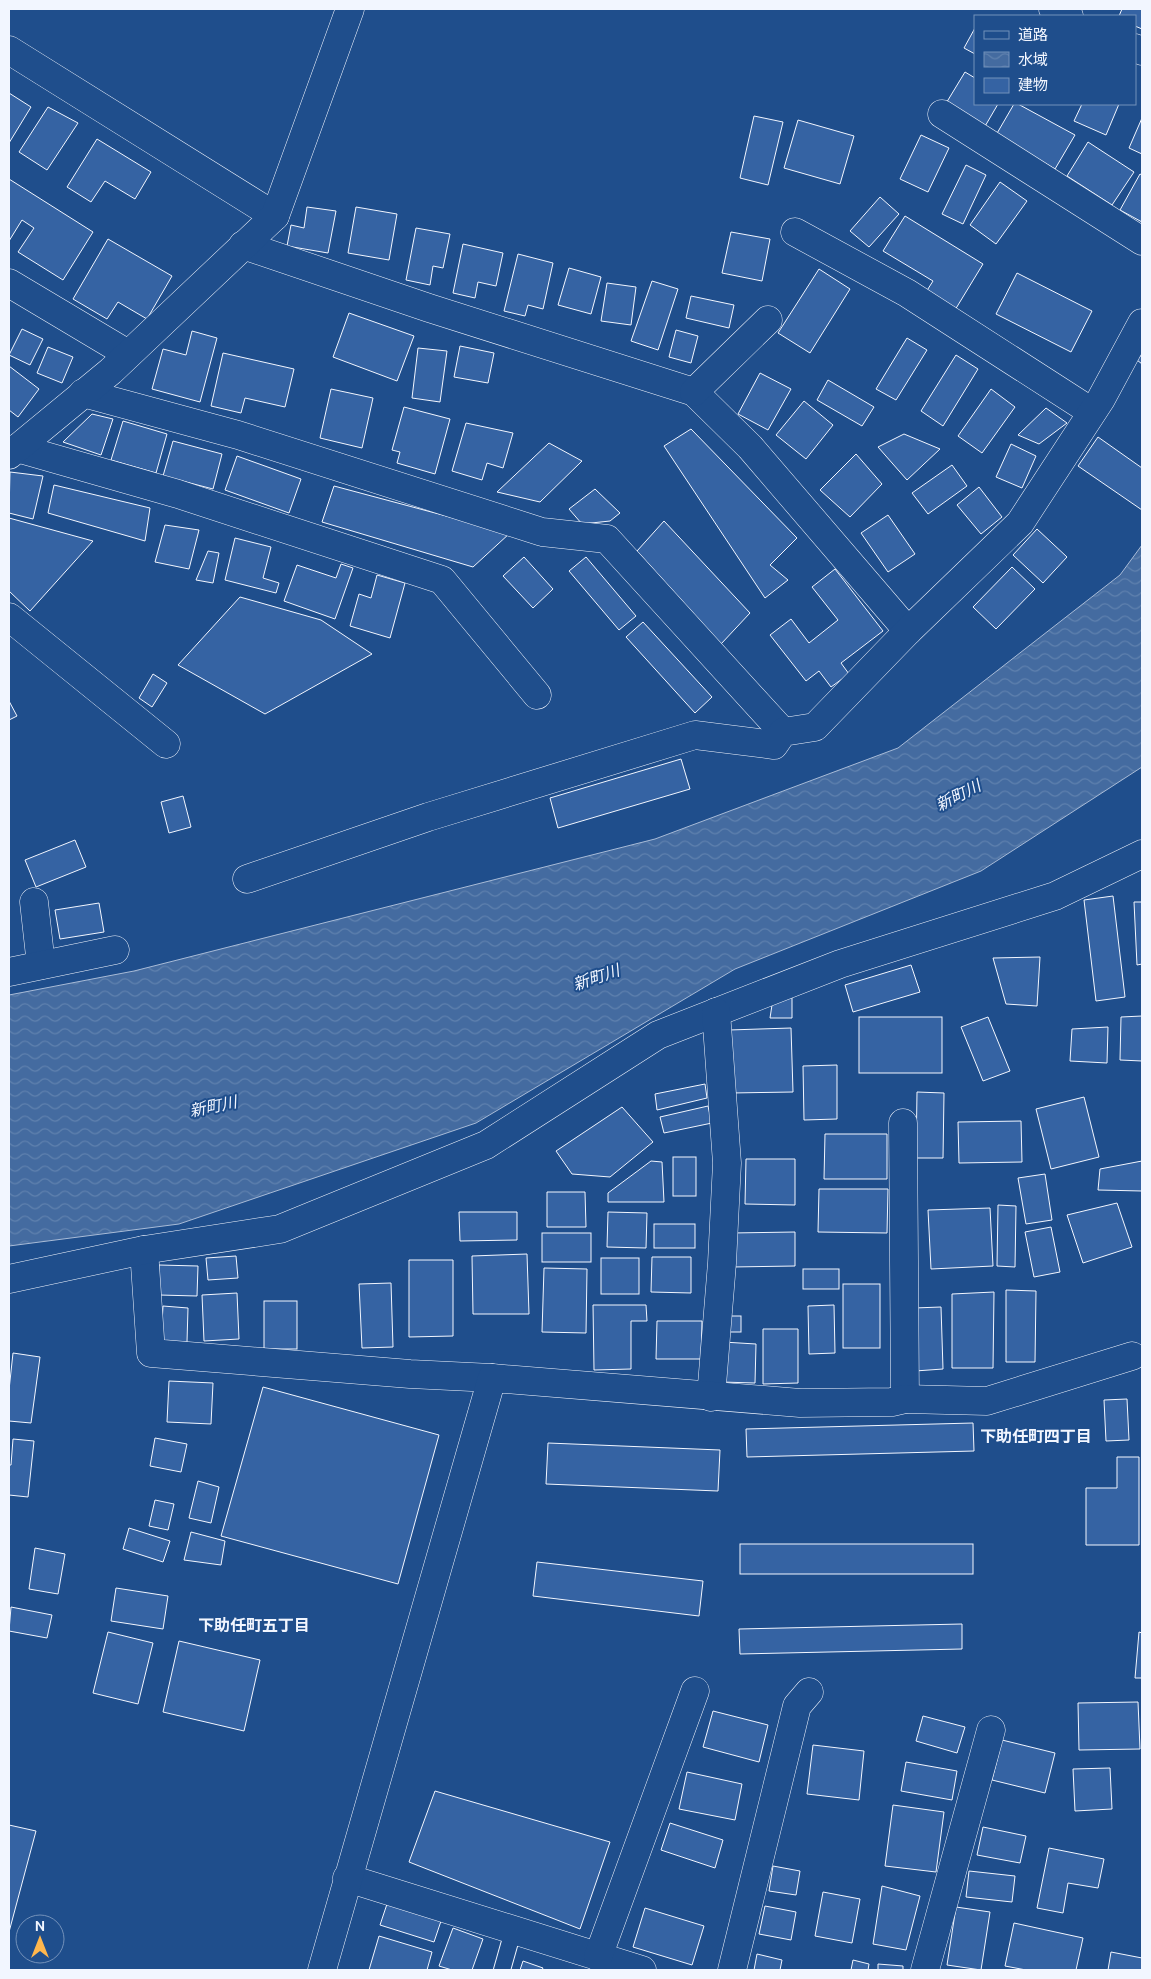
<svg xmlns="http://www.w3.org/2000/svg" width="1151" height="1979" font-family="Ubuntu,'Noto Sans JP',sans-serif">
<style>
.water{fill:url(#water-waves);stroke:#a8bbd7}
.building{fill:#3563a3;stroke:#f2f6ff}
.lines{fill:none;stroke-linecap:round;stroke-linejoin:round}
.service-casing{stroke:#f2f6ff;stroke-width:18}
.minor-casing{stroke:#f2f6ff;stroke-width:29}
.service{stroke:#1f4e8c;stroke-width:16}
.minor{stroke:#1f4e8c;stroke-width:28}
.labels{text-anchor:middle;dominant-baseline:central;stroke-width:4;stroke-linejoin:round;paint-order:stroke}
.water-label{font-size:16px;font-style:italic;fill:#f2f6ff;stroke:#1f4e8c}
.neighbourhood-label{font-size:16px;font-weight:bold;fill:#f2f6ff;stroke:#1f4e8c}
</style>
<defs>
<pattern id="water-waves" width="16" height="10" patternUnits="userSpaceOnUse" patternTransform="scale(1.25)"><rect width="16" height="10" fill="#446ba0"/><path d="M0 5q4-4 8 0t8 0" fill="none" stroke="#5f81ae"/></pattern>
</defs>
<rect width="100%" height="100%" fill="#1f4e8c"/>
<polygon class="water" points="1142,545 1142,767 981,871 735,969 476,1123 179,1224 9,1246 9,995 134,971 655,839 898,748 1120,575"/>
<g class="building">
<polygon points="1122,9 1142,9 1142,29 1135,26 1135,16 1119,16"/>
<polygon points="975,28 975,54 964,48"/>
<polygon points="965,72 975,78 975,104 998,104 984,128 945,105"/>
<polygon points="9,93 31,107 9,143"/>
<polygon points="1014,104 1018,104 1075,135 1055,169 996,135"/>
<polygon points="1082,104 1119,104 1106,135 1074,121"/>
<polygon points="48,107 78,123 47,170 19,152"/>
<polygon points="754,116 783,122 768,185 740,178"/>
<polygon points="1142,118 1142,154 1129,148"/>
<polygon points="798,120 854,136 840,184 784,168"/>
<polygon points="921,135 949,148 928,192 900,179"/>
<polygon points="97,139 151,172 135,199 105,181 91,202 67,187"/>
<polygon points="1088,142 1134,172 1112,205 1067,176"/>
<polygon points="966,165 986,175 963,224 942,214"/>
<polygon points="1140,174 1142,175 1142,222 1120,210"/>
<polygon points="9,179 93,232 63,280 18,252 34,228 22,220 9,241"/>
<polygon points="1000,182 1027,201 996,244 970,225"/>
<polygon points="880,197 899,214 869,247 850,231"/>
<polygon points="307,207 336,211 328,253 287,246 291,225 304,228"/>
<polygon points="356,207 397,214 389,260 348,253"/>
<polygon points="905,216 983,264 955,310 926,292 933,281 883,251"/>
<polygon points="416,228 450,234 443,268 433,266 430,285 406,280"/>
<polygon points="731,232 770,239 762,281 722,273"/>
<polygon points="108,239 172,276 147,319 118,302 107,319 73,299"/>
<polygon points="463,244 503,253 496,286 478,282 475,298 453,293"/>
<polygon points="518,254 553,263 543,309 528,305 525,316 504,311"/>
<polygon points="569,268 601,277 591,314 558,305"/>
<polygon points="819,269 850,289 810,353 778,333"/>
<polygon points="1017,273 1092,311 1071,352 996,314"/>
<polygon points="652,281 678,289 658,350 631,341"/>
<polygon points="607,283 636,287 631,325 601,321"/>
<polygon points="691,296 734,305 729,328 686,318"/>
<polygon points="349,313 414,336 397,381 333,357"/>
<polygon points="22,329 43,339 30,365 9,355"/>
<polygon points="676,330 698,336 691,363 669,357"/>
<polygon points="192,331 217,338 200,402 152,389 163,349 186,355"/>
<polygon points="907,338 927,350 896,400 876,389"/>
<polygon points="460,346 494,353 488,383 454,377"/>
<polygon points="48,347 73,357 62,383 37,373"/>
<polygon points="418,348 447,351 440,402 412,398"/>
<polygon points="223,353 294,369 285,407 245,398 241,413 211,406"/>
<polygon points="1142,354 1142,364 1137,360"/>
<polygon points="956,355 978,369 943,426 921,411"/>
<polygon points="9,366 39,389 18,417 9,410"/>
<polygon points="760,373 791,389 768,430 738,414"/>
<polygon points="828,380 874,407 862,426 817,400"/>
<polygon points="331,389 373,398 362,448 320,438"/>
<polygon points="991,389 1015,407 982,453 958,436"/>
<polygon points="804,401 833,425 806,459 776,435"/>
<polygon points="404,407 450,419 435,474 397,463 400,452 392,450"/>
<polygon points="1046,408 1067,423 1039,444 1018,435"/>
<polygon points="92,414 113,419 101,455 63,442"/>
<polygon points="123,421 167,434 156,473 111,460"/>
<polygon points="466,423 513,433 503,468 487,463 482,480 452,471"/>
<polygon points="691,429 797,538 770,565 788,580 765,598 664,446"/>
<polygon points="904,434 940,449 907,480 878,447"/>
<polygon points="1098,437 1142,468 1142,510 1078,466"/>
<polygon points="173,441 222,454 213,489 163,476"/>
<polygon points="549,443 582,461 540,502 497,492"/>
<polygon points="1011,444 1036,456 1022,488 996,477"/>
<polygon points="856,454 882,484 850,517 820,490"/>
<polygon points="237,456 301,479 289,513 225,490"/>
<polygon points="952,465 967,486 928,514 912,493"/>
<polygon points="10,472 43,476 33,519 9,513"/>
<polygon points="54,485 150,508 145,541 48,513"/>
<polygon points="334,486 510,533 473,567 322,522"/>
<polygon points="979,487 1002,517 981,534 957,505"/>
<polygon points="595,489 620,513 610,521 582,524 569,509"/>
<polygon points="888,515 915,554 888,572 861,533"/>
<polygon points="9,518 93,541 30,611 9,591"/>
<polygon points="664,521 750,613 721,644 637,551"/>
<polygon points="165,525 199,530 189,569 155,562"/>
<polygon points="1037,529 1067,557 1043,583 1013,555"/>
<polygon points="235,538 271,547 263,578 279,583 276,593 225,580"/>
<polygon points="208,551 219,553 213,583 196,580"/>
<polygon points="524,557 553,589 533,608 503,576"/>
<polygon points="586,557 636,616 619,630 569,571"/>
<polygon points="341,564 353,568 335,619 284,601 297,565 336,578"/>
<polygon points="1012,567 1035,589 996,629 973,607"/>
<polygon points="835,569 883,631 841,663 849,674 831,687 819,671 806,681 770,635 791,619 809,643 838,620 812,587"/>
<polygon points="377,575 405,583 390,638 350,626 359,594 371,598"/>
<polygon points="240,597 321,620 372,654 265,714 178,665"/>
<polygon points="643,622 712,697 695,713 626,637"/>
<polygon points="153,674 167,683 152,707 139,698"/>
<polygon points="9,701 17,716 9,720"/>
<polygon points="681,759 690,789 558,828 550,798"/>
<polygon points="183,796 191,827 169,833 161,802"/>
<polygon points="75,840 86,867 36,887 25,860"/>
<polygon points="1113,896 1125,997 1096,1001 1084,900"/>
<polygon points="1134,902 1142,902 1142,964 1137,965"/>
<polygon points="99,903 104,932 60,939 55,910"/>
<polygon points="1040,957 1037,1006 1006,1004 993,958"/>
<polygon points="911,965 920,992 853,1012 845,985"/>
<polygon points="792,996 792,1018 770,1018 772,1005"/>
<polygon points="1142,1016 1142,1061 1120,1060 1121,1017"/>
<rect x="859" y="1017" width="83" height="56"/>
<polygon points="988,1017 1010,1071 983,1081 961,1027"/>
<polygon points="1108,1027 1107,1063 1070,1061 1072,1029"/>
<polygon points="791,1028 793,1092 731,1093 729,1030"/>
<polygon points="837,1065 837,1119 804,1120 803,1066"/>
<polygon points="705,1084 707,1098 657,1110 655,1094"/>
<polygon points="917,1092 944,1093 943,1158 916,1158"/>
<polygon points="1084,1097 1099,1157 1051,1169 1036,1109"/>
<polygon points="708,1106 712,1123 664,1133 660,1117"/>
<polygon points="622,1107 653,1142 610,1177 572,1174 556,1151"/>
<polygon points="1021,1121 1022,1162 959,1163 958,1122"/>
<polygon points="825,1134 887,1134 887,1179 824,1179"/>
<rect x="673" y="1157" width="23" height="39"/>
<polygon points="746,1159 795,1159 795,1205 745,1204"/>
<polygon points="651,1161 662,1162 664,1202 608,1202 608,1193"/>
<polygon points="1142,1161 1142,1191 1098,1190 1100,1169"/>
<polygon points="1045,1174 1052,1220 1026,1224 1018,1178"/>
<polygon points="819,1189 888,1189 887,1233 818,1232"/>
<polygon points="547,1192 585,1192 586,1227 547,1227"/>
<polygon points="1117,1203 1132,1247 1083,1263 1067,1215"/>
<polygon points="998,1205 1016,1206 1015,1267 997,1266"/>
<polygon points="990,1208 993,1266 931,1269 928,1210"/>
<polygon points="459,1212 517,1212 517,1240 460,1241"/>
<polygon points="608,1212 647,1213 646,1248 607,1247"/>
<rect x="654" y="1224" width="41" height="24"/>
<polygon points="1051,1227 1060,1272 1034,1277 1025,1232"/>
<polygon points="795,1232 795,1266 732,1267 731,1233"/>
<rect x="542" y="1233" width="49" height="29"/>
<polygon points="527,1254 529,1314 473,1314 472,1256"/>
<polygon points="236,1256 238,1278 208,1280 206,1258"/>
<polygon points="652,1257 691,1257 691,1293 651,1292"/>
<rect x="601" y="1258" width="38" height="36"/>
<polygon points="409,1260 453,1260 453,1336 409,1337"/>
<polygon points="159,1265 198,1266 197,1296 159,1295"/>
<polygon points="544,1268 587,1269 586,1333 542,1332"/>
<rect x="803" y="1269" width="36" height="20"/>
<polygon points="391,1283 393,1347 362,1348 359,1284"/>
<rect x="843" y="1284" width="37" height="64"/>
<polygon points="1006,1290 1036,1291 1035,1362 1006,1362"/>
<polygon points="994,1292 993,1368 952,1368 952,1294"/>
<polygon points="237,1293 239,1339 204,1341 202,1295"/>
<rect x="264" y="1301" width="33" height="48"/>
<polygon points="593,1305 646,1305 647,1321 631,1321 631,1369 594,1370"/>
<polygon points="834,1305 835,1353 809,1354 808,1306"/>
<polygon points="163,1306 188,1308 187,1342 161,1341"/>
<polygon points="941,1307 943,1369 915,1371 914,1308"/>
<rect x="726" y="1316" width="15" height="16"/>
<polygon points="657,1321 702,1321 701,1359 656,1359"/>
<polygon points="763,1329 798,1329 798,1383 763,1384"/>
<polygon points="723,1342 756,1344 755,1383 721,1382"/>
<polygon points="13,1353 40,1357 31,1423 9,1421 9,1390"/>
<polygon points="169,1381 213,1383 211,1424 167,1422"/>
<polygon points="263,1387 439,1435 398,1584 221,1536"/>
<polygon points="1127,1399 1129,1440 1106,1441 1104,1400"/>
<polygon points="973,1423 974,1451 747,1457 746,1429"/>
<polygon points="155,1438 187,1444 181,1472 150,1466"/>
<polygon points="13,1439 34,1441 28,1497 9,1495 9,1465 11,1465"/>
<polygon points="548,1443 720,1450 718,1491 546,1484"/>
<polygon points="1117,1457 1139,1457 1139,1545 1086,1545 1086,1488 1117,1488"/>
<polygon points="198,1481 219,1487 211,1523 189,1518"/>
<polygon points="155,1500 174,1504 168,1530 149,1526"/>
<polygon points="129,1528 170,1541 163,1562 123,1549"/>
<polygon points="191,1532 225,1541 221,1565 184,1560"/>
<rect x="740" y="1544" width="233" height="30"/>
<polygon points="35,1548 65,1554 58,1594 29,1589"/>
<polygon points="537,1562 703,1581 699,1616 533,1596"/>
<polygon points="116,1588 168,1596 163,1629 111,1621"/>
<polygon points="11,1607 52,1615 47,1638 9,1631"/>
<polygon points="962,1624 962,1649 740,1654 739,1629"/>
<polygon points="108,1632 153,1643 138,1704 93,1693"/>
<polygon points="1139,1632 1142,1633 1142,1678 1135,1678"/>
<polygon points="179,1641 260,1660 244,1731 163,1712"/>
<polygon points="1138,1702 1140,1749 1079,1750 1078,1703"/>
<polygon points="713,1711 768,1725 759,1762 703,1747"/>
<polygon points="923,1716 965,1727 957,1753 916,1741"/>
<polygon points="1002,1740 1055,1753 1045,1793 992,1780"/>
<polygon points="813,1745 864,1751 859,1800 807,1794"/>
<polygon points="906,1762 957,1771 952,1800 901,1791"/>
<polygon points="1110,1768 1112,1809 1075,1811 1073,1769"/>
<polygon points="687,1772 742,1784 735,1820 679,1809"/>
<polygon points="435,1791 610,1842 580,1929 409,1862"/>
<polygon points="893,1805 944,1812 936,1872 885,1866"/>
<polygon points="670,1823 723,1840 715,1868 661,1850"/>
<polygon points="9,1825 36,1831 9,1932"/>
<polygon points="983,1827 1026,1836 1020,1863 977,1855"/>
<polygon points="1049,1848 1104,1859 1098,1888 1068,1883 1063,1913 1037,1908"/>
<polygon points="773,1866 800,1871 796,1895 769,1891"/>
<polygon points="969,1871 1015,1876 1012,1902 966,1897"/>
<polygon points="882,1886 920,1896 906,1950 873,1944"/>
<polygon points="823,1892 860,1899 852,1943 815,1936"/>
<polygon points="388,1901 442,1918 434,1942 380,1925"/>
<polygon points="765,1906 796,1912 791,1940 759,1934"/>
<polygon points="956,1907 990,1912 981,1970 947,1965"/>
<polygon points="645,1908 704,1926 692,1965 633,1947"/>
<polygon points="1014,1923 1083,1938 1076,1970 1026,1970 1005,1966"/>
<polygon points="453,1928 483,1939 472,1970 452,1970 439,1966"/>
<polygon points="379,1936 432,1952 427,1970 369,1970"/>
<polygon points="1111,1952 1142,1958 1142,1970 1108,1970"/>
<polygon points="757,1954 782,1960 780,1970 754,1970"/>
<polygon points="853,1960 869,1964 868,1970 851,1970"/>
<polygon points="523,1961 543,1968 542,1970 520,1970"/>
<polygon points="878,1964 903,1966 903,1970 878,1970"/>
</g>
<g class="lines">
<defs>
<polyline id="service" points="502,1970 513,1931"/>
<g id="minor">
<polyline points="1053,9 1069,16"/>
<polyline points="1135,48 1142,51"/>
<polyline points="9,50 275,216"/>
<polyline points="942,114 1142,241"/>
<polyline points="795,232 907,293 1092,412"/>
<polyline points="243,245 429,308 694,392 750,447 908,631"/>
<polyline points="9,283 128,354"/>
<polyline points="694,392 768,320"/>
<polyline points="83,393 238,435 542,532 607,539 783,732"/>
<polyline points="17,448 178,494 442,580 537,695"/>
<polyline points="9,455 111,371 275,216 350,9"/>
<polyline points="9,617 166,744"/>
<polyline points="247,879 428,817 695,735 774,745 783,732 815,727 908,631 1020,523 1101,399 1142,323"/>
<polyline points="34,902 41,965"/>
<polyline points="9,972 115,950"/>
<polyline points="903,1123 905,1399"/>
<polyline points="144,1250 151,1353 410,1374 492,1378"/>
<polyline points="9,1279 144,1250 280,1229 486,1145 658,1035 840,964 1055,896 1142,854"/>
<polyline points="711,1397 722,1263 727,1163 716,1012"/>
<polyline points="347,1878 642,1970"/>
<polyline points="598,1957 695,1691"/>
<polyline points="322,1970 492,1378 800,1403 892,1402 905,1399 987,1401 1132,1356"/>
<polyline points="732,1970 797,1706 809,1692"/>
<polyline points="925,1970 991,1730"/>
</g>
</defs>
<use href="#service" class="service-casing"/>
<use href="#minor" class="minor-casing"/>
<use href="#service" class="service"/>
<use href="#minor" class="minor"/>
</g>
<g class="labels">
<g class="water-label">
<text transform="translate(958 795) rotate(-27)">新町川</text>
<text transform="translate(596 977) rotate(-19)">新町川</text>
<text transform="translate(213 1106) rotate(-12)">新町川</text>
</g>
<g class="neighbourhood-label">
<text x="1036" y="1436">下助任町四丁目</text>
<text x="254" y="1625">下助任町五丁目</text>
</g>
</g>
<rect width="1151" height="1979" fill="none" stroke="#f2f6ff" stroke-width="20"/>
<rect x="974" y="15" width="162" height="90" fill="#1f4e8c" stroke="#7391ba"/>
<rect x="984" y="31" width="25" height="8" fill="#1f4e8c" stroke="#7391ba"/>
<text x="1018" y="40" font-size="15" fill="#f2f6ff">道路</text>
<rect x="984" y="52" width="25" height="15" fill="url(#water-waves)" stroke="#7391ba"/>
<text x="1018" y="65" font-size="15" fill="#f2f6ff">水域</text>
<rect x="984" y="78" width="25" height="15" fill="#3563a3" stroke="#7391ba"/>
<text x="1018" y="90" font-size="15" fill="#f2f6ff">建物</text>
<g transform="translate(40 1939)"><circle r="24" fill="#1f4e8c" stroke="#7391ba"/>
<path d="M0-4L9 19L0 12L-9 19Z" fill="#ffb74d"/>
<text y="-8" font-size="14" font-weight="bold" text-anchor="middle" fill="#f2f6ff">N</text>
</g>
</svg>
